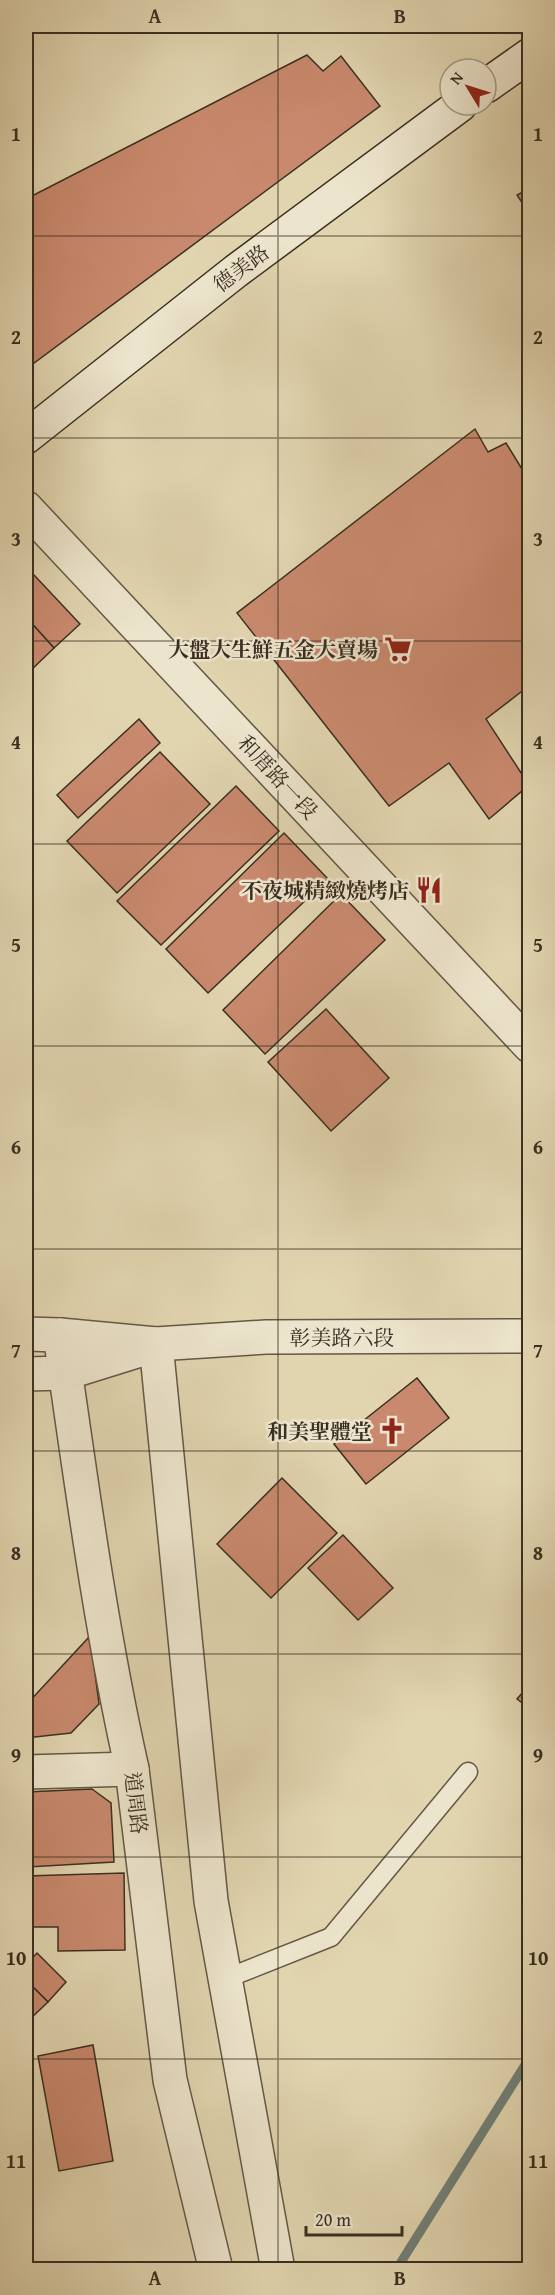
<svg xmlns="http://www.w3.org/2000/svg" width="555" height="2295" font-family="'Gentium Book Plus','Noto Serif TC',serif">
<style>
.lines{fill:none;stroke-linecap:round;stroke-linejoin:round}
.stream{stroke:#718178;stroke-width:9}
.building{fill:#c9896e;stroke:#3a2f21;stroke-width:1.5}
.service-casing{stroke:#645845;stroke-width:21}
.minor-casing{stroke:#645845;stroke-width:36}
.tertiary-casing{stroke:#645845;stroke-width:36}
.secondary-casing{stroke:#3a2f21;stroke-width:36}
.service{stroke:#ece4cc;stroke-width:18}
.minor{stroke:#ece4cc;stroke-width:33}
.tertiary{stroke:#ece4cc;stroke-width:33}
.secondary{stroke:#ece4cc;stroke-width:33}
.grid{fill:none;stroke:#3a2f21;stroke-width:1.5;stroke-opacity:0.55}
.labels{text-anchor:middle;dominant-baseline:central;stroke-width:5;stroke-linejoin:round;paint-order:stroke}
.street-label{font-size:21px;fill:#3a2f21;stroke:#ece4cc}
.poi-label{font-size:21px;font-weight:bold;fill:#3a2f21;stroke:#ece4cc;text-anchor:end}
.neatline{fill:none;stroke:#3a2f21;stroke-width:2}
.grid-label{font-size:20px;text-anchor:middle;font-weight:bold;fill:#3a2f21}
</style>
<rect width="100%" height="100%" fill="#e1d5b0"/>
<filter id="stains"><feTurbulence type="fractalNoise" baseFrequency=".00333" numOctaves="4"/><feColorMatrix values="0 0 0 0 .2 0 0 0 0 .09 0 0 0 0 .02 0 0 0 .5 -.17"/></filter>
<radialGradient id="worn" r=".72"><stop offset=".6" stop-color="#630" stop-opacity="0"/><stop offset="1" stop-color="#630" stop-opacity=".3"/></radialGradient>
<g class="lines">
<polyline class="stream" points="396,2270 530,2057"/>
</g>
<g class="building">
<polygon points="307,55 323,71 341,56 380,106 26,369 26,199"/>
<polygon points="530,188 530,215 517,195"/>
<polygon points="475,429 488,452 506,443 530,482 530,685 486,719 529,785 489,819 449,763 389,806 237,613"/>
<polygon points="34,575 80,624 54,648 26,617 26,583"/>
<polygon points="26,617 54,648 26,675"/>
<polygon points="139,719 160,743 78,818 57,795"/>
<polygon points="160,752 210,804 117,893 67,841"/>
<polygon points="236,786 279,831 161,945 117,901"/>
<polygon points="284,833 328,879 208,993 166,949"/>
<polygon points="341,894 385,940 265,1054 223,1010"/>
<polygon points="326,1009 389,1078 331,1131 268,1062"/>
<polygon points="417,1378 449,1418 366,1484 334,1444"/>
<polygon points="282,1478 337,1533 271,1598 217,1544"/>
<polygon points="343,1535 393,1588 358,1620 308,1568"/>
<polygon points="90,1636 99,1704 71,1733 26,1738 26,1705"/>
<polygon points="530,1684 530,1709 517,1699"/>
<polygon points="92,1789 111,1803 114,1862 28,1867 26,1792"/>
<polygon points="124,1873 125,1950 58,1951 58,1927 26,1927 26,1876"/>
<polygon points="37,1953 66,1982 48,2002 26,1980 26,1965"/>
<polygon points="26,1980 48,2002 28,2021 26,2019"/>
<polygon points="93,2045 113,2161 59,2171 38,2056"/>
</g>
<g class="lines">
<defs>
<polyline id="service" points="225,1979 331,1937 468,1772"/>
<polyline id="minor" points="26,1772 132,1769"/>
<g id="tertiary">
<polyline points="26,508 530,1046"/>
<polyline points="26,1334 60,1335 156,1344 266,1337 530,1336"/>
<path d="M60 1335C81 1480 100 1626 132 1769L170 2080 216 2270"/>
<polyline points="156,1344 211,1901 278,2270"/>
<polyline points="26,1374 66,1373 143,1349"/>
</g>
<g id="secondary">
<polyline points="486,86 530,55"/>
<polyline points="26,437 236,271 460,105"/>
</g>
</defs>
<use href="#service" class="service-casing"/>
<use href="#minor" class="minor-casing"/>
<use href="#tertiary" class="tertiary-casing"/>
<use href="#secondary" class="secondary-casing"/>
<use href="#service" class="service"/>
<use href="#minor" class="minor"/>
<use href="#tertiary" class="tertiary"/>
<use href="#secondary" class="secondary"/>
</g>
<path class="grid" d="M278 26V2270M26 236H530M26 438H530M26 641H530M26 844H530M26 1046H530M26 1249H530M26 1451H530M26 1654H530M26 1857H530M26 2059H530"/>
<defs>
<symbol id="supermarket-bare" viewBox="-9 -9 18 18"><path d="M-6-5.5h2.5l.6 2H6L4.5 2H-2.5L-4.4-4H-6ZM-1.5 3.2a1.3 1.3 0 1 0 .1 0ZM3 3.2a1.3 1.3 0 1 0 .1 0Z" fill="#8f2418" stroke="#ece4cc" stroke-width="2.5" paint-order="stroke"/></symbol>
<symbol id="restaurant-bare" viewBox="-9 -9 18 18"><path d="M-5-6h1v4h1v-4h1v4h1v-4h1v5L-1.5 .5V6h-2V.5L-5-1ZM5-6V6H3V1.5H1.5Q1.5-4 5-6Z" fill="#8f2418" stroke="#ece4cc" stroke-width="2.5" paint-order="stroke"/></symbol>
<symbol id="church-bare" viewBox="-9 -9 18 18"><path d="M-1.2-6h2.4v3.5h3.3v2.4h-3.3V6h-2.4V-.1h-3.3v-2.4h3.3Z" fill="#8f2418" stroke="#ece4cc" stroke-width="2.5" paint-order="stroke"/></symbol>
</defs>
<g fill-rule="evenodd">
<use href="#supermarket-bare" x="379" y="630" width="38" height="38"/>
<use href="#restaurant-bare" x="410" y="871" width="38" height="38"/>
<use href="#church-bare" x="373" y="1412" width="38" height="38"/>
</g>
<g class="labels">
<g class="street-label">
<text transform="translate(241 268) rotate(-37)">德美路</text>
<text transform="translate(278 777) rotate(47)">和厝路一段</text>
<text x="342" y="1337">彰美路六段</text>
<text transform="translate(136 1803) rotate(83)">道周路</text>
</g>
<g class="poi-label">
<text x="378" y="649">大盤大生鮮五金大賣場</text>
<text x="409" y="890">不夜城精緻燒烤店</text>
<text x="372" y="1431">和美聖體堂</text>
</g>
</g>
<rect width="555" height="2295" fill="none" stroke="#e1d5b0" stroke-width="66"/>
<g transform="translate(468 87) rotate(308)"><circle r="28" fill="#ece4cc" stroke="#a59c88" stroke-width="1.5"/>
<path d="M0-4.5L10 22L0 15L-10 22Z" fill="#8f2418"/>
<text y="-9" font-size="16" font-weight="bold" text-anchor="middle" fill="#3a2f21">N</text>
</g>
<path d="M306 2226v9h96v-9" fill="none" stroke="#3a2f21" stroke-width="3"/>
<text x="315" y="2226" font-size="18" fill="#3a2f21" stroke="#ece4cc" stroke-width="4.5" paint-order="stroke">20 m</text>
<rect x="33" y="33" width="489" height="2229" class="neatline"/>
<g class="grid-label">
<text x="155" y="23">A</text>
<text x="400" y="23">B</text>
<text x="16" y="141">1</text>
<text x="538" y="141">1</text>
<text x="16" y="344">2</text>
<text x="538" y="344">2</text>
<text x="16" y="546">3</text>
<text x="538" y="546">3</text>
<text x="16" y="749">4</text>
<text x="538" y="749">4</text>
<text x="16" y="952">5</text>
<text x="538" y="952">5</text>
<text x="16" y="1154">6</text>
<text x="538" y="1154">6</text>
<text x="16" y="1357">7</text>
<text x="538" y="1357">7</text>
<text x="16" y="1560">8</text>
<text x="538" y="1560">8</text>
<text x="16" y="1762">9</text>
<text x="538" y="1762">9</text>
<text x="16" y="1965">10</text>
<text x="538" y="1965">10</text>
<text x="16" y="2168">11</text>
<text x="538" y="2168">11</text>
<text x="155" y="2285">A</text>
<text x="400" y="2285">B</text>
</g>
<rect width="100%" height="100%" filter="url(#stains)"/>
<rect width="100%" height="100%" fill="url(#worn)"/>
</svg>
